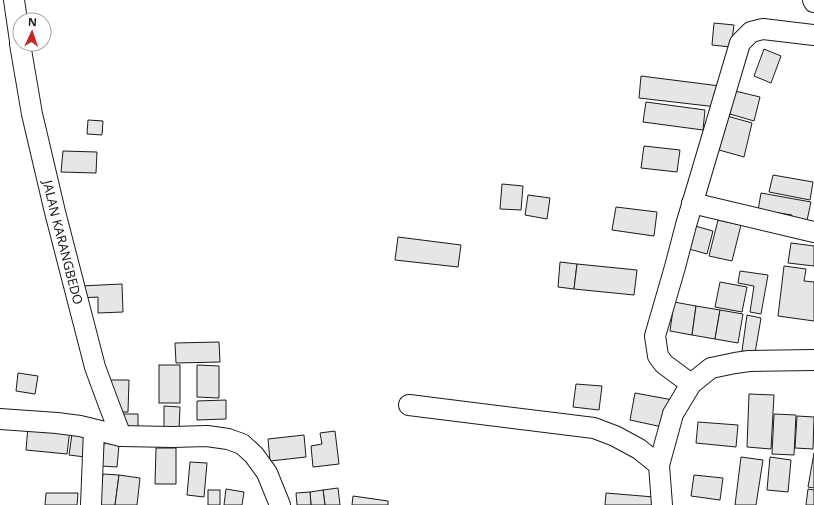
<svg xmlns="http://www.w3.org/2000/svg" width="814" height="505" font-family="'Noto Sans',sans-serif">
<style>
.building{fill:#e6e6e6;stroke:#1a1a1a}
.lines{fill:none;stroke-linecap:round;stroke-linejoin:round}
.minor-casing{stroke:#1a1a1a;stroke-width:22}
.minor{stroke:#fff;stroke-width:20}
.labels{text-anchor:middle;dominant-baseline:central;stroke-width:3;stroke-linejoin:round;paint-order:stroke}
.street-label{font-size:13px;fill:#1a1a1a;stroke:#fff}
</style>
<rect width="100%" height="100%" fill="#fff"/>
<g class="building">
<polygon points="714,23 734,25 731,47 712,45"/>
<polygon points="764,49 781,56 771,83 754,76"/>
<polygon points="641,76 720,86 717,107 639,98"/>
<polygon points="735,91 760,97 754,121 730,114"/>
<polygon points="646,102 705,110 703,130 643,122"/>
<polygon points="727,116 752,123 744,157 719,150"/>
<polygon points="88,120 103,121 102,135 87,134"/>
<polygon points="644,146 680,150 677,172 641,168"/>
<polygon points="63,151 97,152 96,173 61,172"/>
<polygon points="773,175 813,182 810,200 769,192"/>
<polygon points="502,184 523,186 521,210 500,209"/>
<polygon points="761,193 811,202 806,225 791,223 792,215 773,212 757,216"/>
<polygon points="528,195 550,198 547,219 525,215"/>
<polygon points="616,207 657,212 654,236 612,230"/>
<polygon points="718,220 741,225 732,261 709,256"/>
<polygon points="695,226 713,231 707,254 689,249"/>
<polygon points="398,237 461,245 458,267 395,260"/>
<polygon points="791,243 814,246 814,266 788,263"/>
<polygon points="560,262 577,264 574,289 558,287"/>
<polygon points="577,264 637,270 634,295 574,289"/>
<polygon points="784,266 806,269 804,281 814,282 814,321 778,316"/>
<polygon points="740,271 768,275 761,314 750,312 754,286 738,283"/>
<polygon points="720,282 747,287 742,312 715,307"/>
<polygon points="122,284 123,312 98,313 98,297 80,298 80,286"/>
<polygon points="674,302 696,306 692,335 670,331"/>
<polygon points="696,306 720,310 715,339 692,335"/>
<polygon points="720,310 743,314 738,343 715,339"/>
<polygon points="747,315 761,318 755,353 742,351"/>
<polygon points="219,342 220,362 176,363 175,343"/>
<rect x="159" y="365" width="21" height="38"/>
<polygon points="197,365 219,366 219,398 197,397"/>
<polygon points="18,373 38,376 35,394 16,391"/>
<polygon points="107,380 129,380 128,412 115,412"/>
<polygon points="576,384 602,386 599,410 573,407"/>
<polygon points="635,393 673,400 667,428 630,420"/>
<polygon points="749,394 774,395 771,449 747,447"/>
<polygon points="226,400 226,419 197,420 197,401"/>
<polygon points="164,406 180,407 179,430 164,429"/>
<polygon points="123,414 138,414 138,432 123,431"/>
<polygon points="774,414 796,415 794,455 772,454"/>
<polygon points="797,416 814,417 813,449 795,448"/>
<polygon points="698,422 738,425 736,447 696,443"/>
<polygon points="28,426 70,429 67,454 26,450"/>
<polygon points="335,431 339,464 313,467 311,446 322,444 320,433"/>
<polygon points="72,434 87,435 85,457 69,455"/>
<polygon points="304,435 306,457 270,461 268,439"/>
<polygon points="104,443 119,445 117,467 101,466"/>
<polygon points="156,448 176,448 176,484 155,484"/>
<polygon points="814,453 814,488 808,487"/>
<polygon points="741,457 763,460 756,505 735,505"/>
<polygon points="770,457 791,460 788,492 767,490"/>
<polygon points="190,462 207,463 204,497 187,495"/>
<polygon points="103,474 119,475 115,505 99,505"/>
<polygon points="119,475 140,478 137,505 115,505"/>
<polygon points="694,475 723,478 720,500 691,496"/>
<polygon points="338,488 340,505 325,505 323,490"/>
<polygon points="226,489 244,492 242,505 224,505"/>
<polygon points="808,489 814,490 814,505 806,505"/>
<rect x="208" y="490" width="12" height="15"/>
<polygon points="323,490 325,505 311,505 310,492"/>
<polygon points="310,492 311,505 297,505 296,493"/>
<polygon points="46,493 78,493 77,505 45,505"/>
<polygon points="606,493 654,497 653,505 605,505"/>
<polygon points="353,496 388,501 388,505 352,505"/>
</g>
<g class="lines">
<defs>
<g id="minor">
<polyline points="14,0 20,41"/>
<polyline points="813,0 814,2"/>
<path id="s1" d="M20 44 32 114 55 212 95 367 109 405 121 436"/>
<polyline points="692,203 814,232"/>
<polyline points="691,384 664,364 658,356 655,336 675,267 686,225 740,43 751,32 763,29 814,35"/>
<polyline points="409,405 594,428 615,436 639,449 659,465"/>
<polyline points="0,419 57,423 80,426 121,436 172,437 207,436 228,439 242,444 254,455 267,473 280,505"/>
<polyline points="91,505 94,430"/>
<polyline points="662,505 659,465 673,414 691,384 711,368 735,363 749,361 814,360"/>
</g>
</defs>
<use href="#minor" class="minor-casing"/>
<use href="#minor" class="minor"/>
</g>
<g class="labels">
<g class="street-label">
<text stroke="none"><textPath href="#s1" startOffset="203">JALAN KARANGBEDO</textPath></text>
</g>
</g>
<g transform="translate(32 32) rotate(3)"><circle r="19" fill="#ffffff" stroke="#a3a3a3"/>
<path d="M0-3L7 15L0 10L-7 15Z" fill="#c62828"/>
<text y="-6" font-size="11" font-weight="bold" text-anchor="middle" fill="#1a1a1a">N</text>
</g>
</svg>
